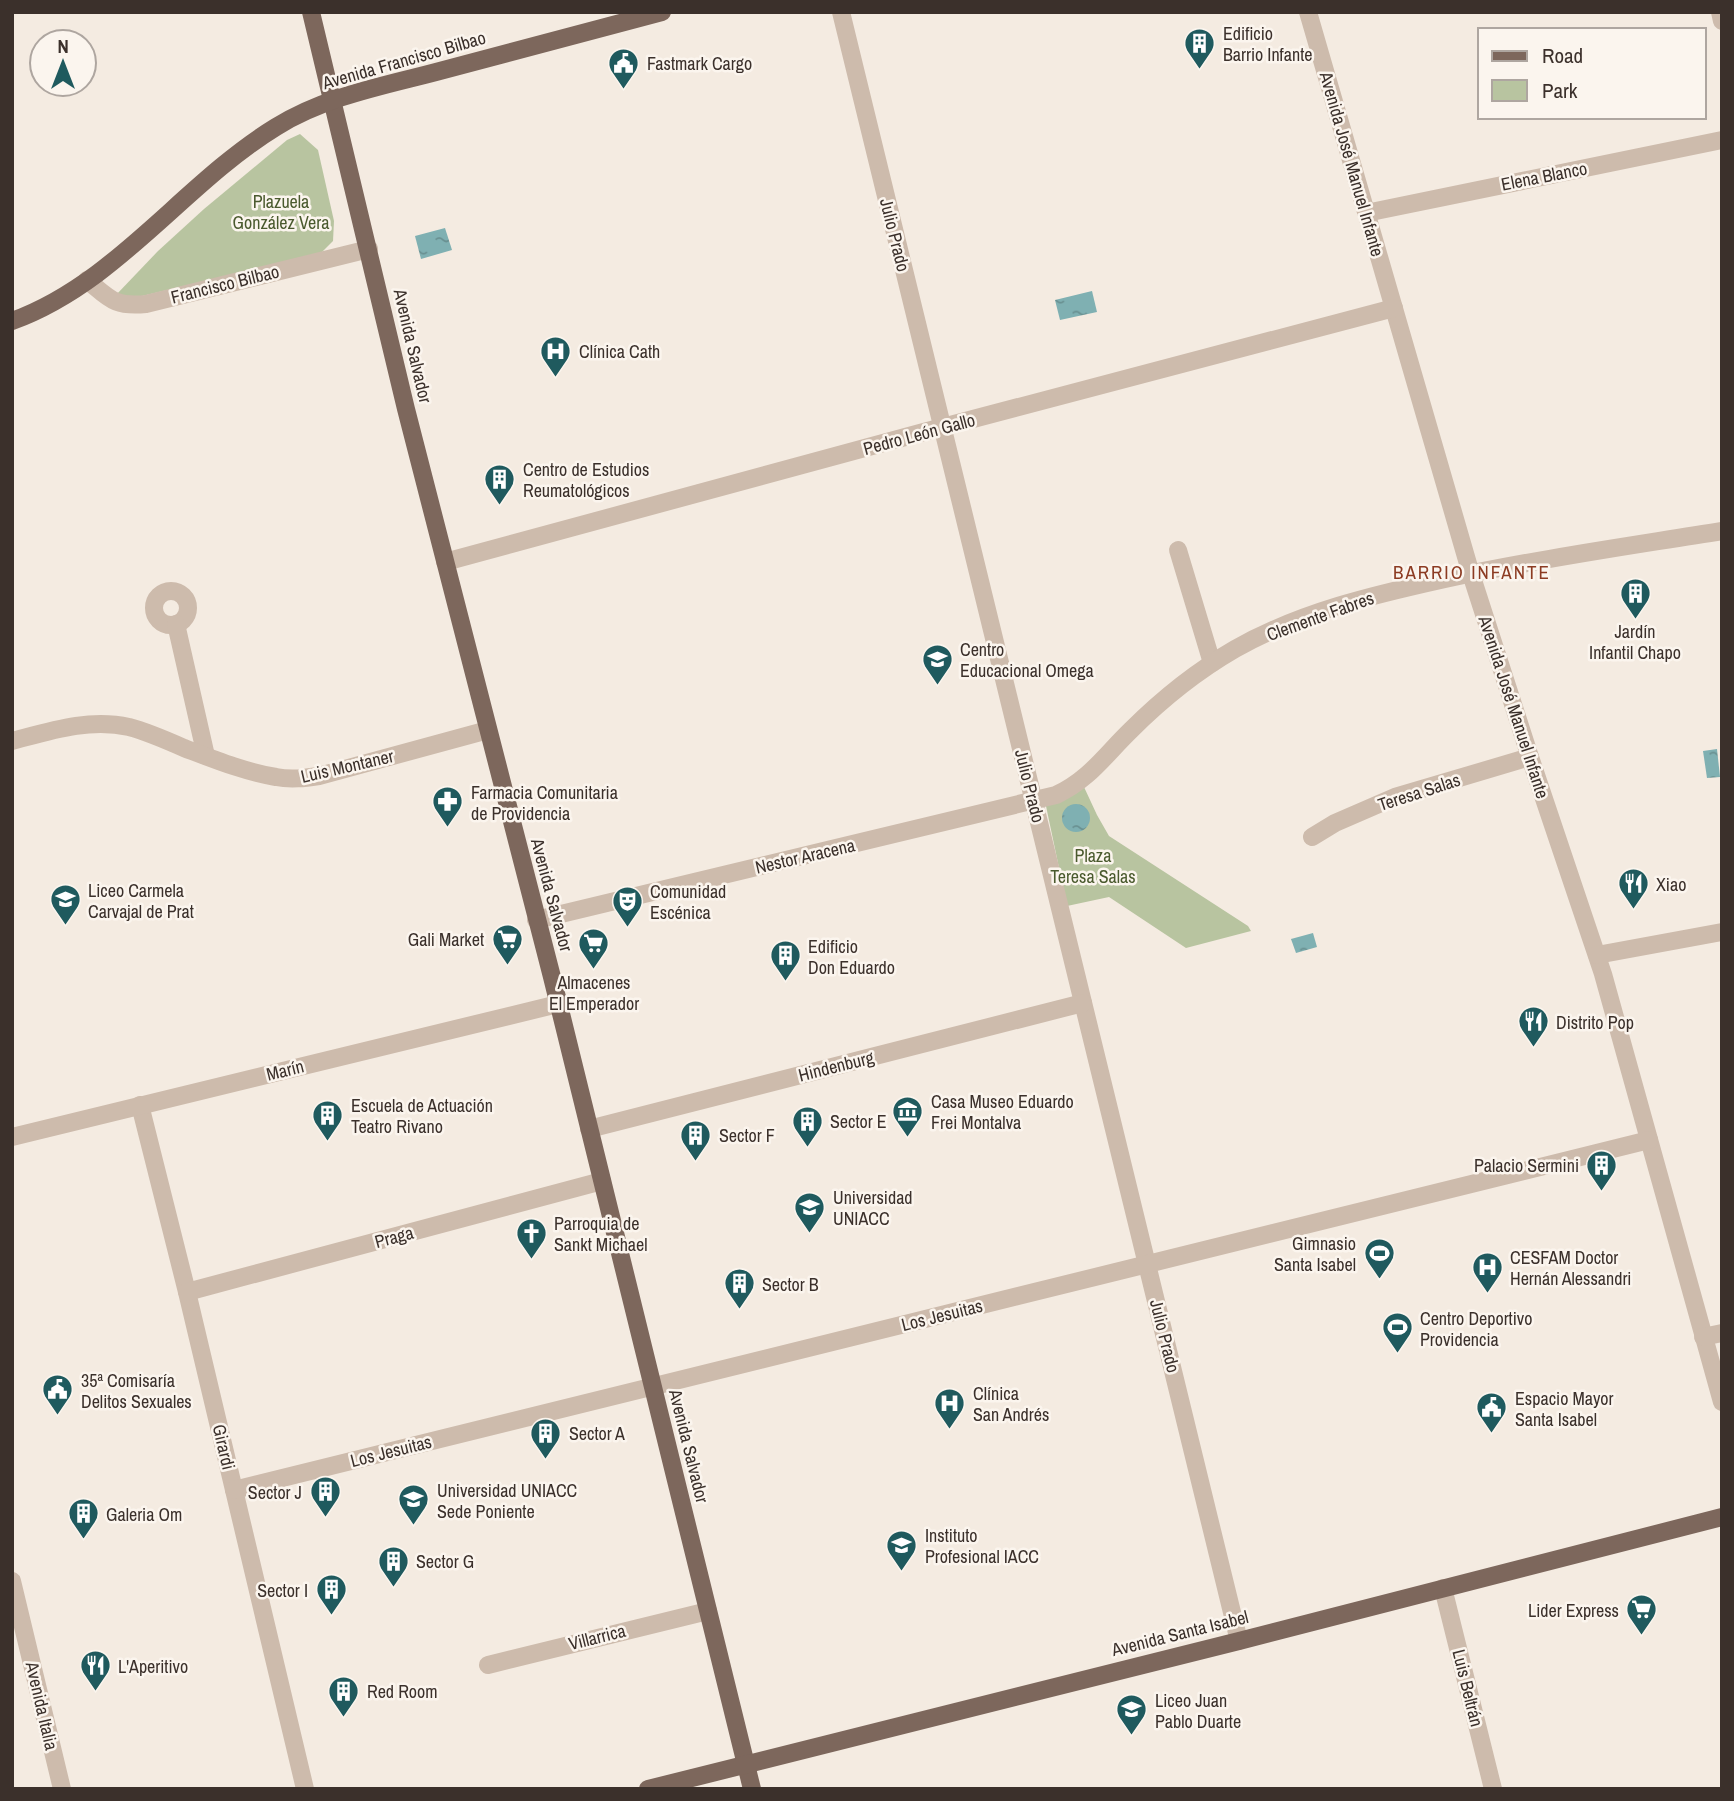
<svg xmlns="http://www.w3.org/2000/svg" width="1734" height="1801" font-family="'Archivo Narrow',sans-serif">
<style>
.park{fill:#b8c4a0}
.water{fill:url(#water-ripples)}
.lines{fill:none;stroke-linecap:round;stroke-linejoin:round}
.minor{stroke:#cdbbac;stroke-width:18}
.major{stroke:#7d675c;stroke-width:18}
.labels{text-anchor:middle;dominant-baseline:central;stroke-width:5;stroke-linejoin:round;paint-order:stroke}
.poi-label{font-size:18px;fill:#3b302b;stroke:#fbf5ee;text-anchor:start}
.street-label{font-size:18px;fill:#3b302b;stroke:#fbf5ee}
.park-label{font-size:18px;fill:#4a5a2e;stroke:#fbf5ee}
.neighbourhood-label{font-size:19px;letter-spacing:2px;fill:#8c3b22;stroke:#fbf5ee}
</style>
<defs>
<pattern id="water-ripples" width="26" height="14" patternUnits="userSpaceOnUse" patternTransform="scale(1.75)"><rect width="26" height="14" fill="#7fb0b2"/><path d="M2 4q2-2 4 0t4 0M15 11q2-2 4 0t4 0" fill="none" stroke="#699091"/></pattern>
</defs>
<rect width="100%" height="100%" fill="#f4ebe1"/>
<g class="park">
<polygon points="300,134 318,150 334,221 333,241 321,253 134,298 116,295 158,251 204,209 287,140"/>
<polygon points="1084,787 1097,815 1109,836 1248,926 1251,931 1186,948 1109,897 1067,906 1046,806"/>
</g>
<g class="water">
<polygon points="445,228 452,250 421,259 415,236"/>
<polygon points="1092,291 1097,312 1060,320 1055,300"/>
<polygon points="1717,749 1720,777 1707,778 1703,751"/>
<circle cx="1076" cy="818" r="14"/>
<polygon points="1313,933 1317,947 1296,953 1291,939"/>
</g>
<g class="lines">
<g class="minor">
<polyline points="841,12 1239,1641"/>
<polyline points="1308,12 1471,574 1530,757 1603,974 1722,1402"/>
<polyline points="1720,12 1722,21"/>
<polyline points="1366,213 1722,140"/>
<path d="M87 280C110 299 114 307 146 304L369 249"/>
<polyline points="1178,550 1212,663"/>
<polyline points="445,562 920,433 1394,308"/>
<circle cx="171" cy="608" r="17"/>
<polyline points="176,624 206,756"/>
<path d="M12 741C50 731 89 718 129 727 148 732 166 740 184 748 213 759 245 772 276 777 291 780 305 778 319 776L488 730"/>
<polyline points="1312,837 1335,823 1395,797 1530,757"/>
<path d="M536 920 1056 795C1090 779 1105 755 1131 730 1162 699 1197 671 1235 649 1300 612 1373 595 1445 579 1537 559 1630 546 1722 531"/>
<polyline points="1597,955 1722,932"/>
<polyline points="140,1105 187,1292 305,1789"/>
<polyline points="589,1129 1083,1003"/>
<polyline points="12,1137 558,1004"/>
<polyline points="187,1292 602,1181"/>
<polyline points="1703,1337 1722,1333"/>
<polyline points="234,1490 1649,1140"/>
<polyline points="12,1581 62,1789"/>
<polyline points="1443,1588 1493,1789"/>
<polyline points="488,1665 708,1611"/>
</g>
<g class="major">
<polyline points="311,12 406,409 552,977 752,1789"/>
<path d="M12 321C117 283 183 184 276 127 324 97 382 86 436 72 511 52 586 32 662 12"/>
<polyline points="648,1789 1239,1641 1722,1517"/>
</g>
</g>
<defs>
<symbol id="building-pin" viewBox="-11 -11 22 30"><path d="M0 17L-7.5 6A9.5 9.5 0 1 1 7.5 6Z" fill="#1f5a5e" stroke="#fbf5ee"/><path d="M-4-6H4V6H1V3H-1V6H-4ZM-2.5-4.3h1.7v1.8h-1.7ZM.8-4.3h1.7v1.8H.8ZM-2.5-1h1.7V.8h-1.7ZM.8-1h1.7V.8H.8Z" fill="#fff"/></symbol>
<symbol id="civic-pin" viewBox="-11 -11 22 30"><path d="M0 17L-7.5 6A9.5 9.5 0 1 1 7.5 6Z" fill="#1f5a5e" stroke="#fbf5ee"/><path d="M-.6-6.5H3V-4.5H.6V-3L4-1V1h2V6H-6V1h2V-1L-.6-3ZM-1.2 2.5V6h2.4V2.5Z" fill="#fff"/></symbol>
<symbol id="hospital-pin" viewBox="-11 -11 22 30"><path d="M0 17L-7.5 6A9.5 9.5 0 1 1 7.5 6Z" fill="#1f5a5e" stroke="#fbf5ee"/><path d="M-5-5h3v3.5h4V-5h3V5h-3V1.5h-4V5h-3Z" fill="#fff"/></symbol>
<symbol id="school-pin" viewBox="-11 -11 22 30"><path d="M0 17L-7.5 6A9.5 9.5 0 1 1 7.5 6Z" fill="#1f5a5e" stroke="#fbf5ee"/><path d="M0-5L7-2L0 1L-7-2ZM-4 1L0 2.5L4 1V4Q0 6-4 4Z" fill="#fff"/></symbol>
<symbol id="pharmacy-pin" viewBox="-11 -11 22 30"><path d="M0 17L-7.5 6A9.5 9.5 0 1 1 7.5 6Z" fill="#1f5a5e" stroke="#fbf5ee"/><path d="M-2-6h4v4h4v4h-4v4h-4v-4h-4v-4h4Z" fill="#fff"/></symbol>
<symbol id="restaurant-pin" viewBox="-11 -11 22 30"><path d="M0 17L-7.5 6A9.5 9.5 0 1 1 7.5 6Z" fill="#1f5a5e" stroke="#fbf5ee"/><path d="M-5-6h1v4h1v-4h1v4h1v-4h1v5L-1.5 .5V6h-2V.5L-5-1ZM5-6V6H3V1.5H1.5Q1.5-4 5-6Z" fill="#fff"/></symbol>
<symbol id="theatre-pin" viewBox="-11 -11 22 30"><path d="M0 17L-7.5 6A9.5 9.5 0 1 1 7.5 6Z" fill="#1f5a5e" stroke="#fbf5ee"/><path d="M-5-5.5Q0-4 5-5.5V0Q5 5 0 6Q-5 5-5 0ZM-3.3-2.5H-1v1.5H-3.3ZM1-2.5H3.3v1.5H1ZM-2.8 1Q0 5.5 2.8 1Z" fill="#fff"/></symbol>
<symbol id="supermarket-pin" viewBox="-11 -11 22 30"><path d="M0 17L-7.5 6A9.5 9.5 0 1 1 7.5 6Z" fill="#1f5a5e" stroke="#fbf5ee"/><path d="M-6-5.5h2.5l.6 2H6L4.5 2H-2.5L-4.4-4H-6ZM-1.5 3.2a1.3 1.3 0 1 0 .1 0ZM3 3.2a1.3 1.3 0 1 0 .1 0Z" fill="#fff"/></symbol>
<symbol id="museum-pin" viewBox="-11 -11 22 30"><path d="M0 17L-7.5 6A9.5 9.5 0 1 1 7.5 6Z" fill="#1f5a5e" stroke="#fbf5ee"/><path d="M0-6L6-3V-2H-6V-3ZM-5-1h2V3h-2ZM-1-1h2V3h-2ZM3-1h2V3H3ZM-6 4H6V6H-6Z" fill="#fff"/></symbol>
<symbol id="university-pin" viewBox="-11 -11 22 30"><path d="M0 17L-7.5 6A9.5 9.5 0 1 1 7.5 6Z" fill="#1f5a5e" stroke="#fbf5ee"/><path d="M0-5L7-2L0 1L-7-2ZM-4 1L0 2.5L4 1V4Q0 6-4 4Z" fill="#fff"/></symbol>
<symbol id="church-pin" viewBox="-11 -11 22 30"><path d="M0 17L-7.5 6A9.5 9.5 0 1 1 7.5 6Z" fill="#1f5a5e" stroke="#fbf5ee"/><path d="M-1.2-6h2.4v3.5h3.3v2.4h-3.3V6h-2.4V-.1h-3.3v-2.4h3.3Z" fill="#fff"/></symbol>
<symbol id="stadium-pin" viewBox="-11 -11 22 30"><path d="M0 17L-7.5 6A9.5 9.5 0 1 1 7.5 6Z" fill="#1f5a5e" stroke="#fbf5ee"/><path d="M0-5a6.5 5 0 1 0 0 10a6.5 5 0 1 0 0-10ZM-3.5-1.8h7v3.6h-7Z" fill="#fff"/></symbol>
</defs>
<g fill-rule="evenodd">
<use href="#building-pin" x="1182" y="26" width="35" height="47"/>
<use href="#civic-pin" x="606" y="46" width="35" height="47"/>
<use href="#hospital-pin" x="538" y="334" width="35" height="47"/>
<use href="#building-pin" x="482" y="462" width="35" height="47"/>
<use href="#building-pin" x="1618" y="576" width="35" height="47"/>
<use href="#school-pin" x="920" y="642" width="35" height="47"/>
<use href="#pharmacy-pin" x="430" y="784" width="35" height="47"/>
<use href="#restaurant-pin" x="1616" y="866" width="35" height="47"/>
<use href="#school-pin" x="48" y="882" width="35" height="47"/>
<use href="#theatre-pin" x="610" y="884" width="35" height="47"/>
<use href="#supermarket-pin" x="490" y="922" width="35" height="47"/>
<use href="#supermarket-pin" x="576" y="926" width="35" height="47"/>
<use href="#building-pin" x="768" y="938" width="35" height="47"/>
<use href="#restaurant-pin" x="1516" y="1004" width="35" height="47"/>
<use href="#museum-pin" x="890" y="1094" width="35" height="47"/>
<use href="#building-pin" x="310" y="1098" width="35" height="47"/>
<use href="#building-pin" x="790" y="1104" width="35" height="47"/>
<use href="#building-pin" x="678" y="1118" width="35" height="47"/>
<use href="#building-pin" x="1584" y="1148" width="35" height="47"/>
<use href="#university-pin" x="792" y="1190" width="35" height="47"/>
<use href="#church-pin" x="514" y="1216" width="35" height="47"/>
<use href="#stadium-pin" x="1362" y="1236" width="35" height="47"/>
<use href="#hospital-pin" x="1470" y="1250" width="35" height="47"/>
<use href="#building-pin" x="722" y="1266" width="35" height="47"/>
<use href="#stadium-pin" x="1380" y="1310" width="35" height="47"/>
<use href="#civic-pin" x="40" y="1372" width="35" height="47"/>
<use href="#hospital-pin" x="932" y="1386" width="35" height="47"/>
<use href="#civic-pin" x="1474" y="1390" width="35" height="47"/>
<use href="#building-pin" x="528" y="1416" width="35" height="47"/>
<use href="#building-pin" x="308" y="1474" width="35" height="47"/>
<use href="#university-pin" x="396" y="1482" width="35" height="47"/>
<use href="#building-pin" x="66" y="1496" width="35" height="47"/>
<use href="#university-pin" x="884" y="1528" width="35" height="47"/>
<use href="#building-pin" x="376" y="1544" width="35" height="47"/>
<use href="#building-pin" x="314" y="1572" width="35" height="47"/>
<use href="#supermarket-pin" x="1624" y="1592" width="35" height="47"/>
<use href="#restaurant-pin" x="78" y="1648" width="35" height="47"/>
<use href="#building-pin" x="326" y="1674" width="35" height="47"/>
<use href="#school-pin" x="1114" y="1692" width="35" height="47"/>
</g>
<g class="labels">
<g class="poi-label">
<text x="1223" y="33">Edificio<tspan x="1223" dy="21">Barrio Infante</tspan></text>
<text x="647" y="63">Fastmark Cargo</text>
<text x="579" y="351">Clínica Cath</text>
<text x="523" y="469">Centro de Estudios<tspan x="523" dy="21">Reumatológicos</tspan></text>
<text x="1635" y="631" text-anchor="middle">Jardín<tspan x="1635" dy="21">Infantil Chapo</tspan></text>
<text x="960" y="649">Centro<tspan x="960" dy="21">Educacional Omega</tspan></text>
<text x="471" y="792">Farmacia Comunitaria<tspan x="471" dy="21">de Providencia</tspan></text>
<text x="1656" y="884">Xiao</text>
<text x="88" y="890">Liceo Carmela<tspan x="88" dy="21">Carvajal de Prat</tspan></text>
<text x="650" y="891">Comunidad<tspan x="650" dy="21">Escénica</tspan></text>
<text x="484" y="939" text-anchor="end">Gali Market</text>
<text x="808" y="946">Edificio<tspan x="808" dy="21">Don Eduardo</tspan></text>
<text x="594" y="982" text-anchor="middle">Almacenes<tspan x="594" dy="21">El Emperador</tspan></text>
<text x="1556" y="1022">Distrito Pop</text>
<text x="931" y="1101">Casa Museo Eduardo<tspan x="931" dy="21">Frei Montalva</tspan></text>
<text x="351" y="1105">Escuela de Actuación<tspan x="351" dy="21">Teatro Rivano</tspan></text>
<text x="830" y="1121">Sector E</text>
<text x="719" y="1135">Sector F</text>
<text x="1579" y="1165" text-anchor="end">Palacio Sermini</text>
<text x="833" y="1197">Universidad<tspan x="833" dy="21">UNIACC</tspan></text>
<text x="554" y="1223">Parroquia de<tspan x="554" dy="21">Sankt Michael</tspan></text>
<text x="1356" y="1243" text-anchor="end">Gimnasio<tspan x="1356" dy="21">Santa Isabel</tspan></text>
<text x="1510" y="1257">CESFAM Doctor<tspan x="1510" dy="21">Hernán Alessandri</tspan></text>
<text x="762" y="1284">Sector B</text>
<text x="1420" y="1318">Centro Deportivo<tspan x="1420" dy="21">Providencia</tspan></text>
<text x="81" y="1380">35ª Comisaría<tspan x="81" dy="21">Delitos Sexuales</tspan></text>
<text x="973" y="1393">Clínica<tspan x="973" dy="21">San Andrés</tspan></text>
<text x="1515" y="1398">Espacio Mayor<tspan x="1515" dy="21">Santa Isabel</tspan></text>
<text x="569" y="1433">Sector A</text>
<text x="437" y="1490">Universidad UNIACC<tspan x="437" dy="21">Sede Poniente</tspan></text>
<text x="302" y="1492" text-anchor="end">Sector J</text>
<text x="106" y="1514">Galeria Om</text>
<text x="925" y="1535">Instituto<tspan x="925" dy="21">Profesional IACC</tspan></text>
<text x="416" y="1561">Sector G</text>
<text x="308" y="1590" text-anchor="end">Sector I</text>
<text x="1619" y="1610" text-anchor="end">Lider Express</text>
<text x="118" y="1666">L'Aperitivo</text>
<text x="367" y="1691">Red Room</text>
<text x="1155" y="1700">Liceo Juan<tspan x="1155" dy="21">Pablo Duarte</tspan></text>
</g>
<g class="street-label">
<text transform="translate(404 60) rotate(-16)">Avenida Francisco Bilbao</text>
<text transform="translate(1352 164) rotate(74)">Avenida José Manuel Infante</text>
<text transform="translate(1544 176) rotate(-11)">Elena Blanco</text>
<text transform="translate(895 235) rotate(76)">Julio Prado</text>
<text transform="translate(225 284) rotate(-14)">Francisco Bilbao</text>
<text transform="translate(413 346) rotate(77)">Avenida Salvador</text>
<text transform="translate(919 434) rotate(-15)">Pedro León Gallo</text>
<text transform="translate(1320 616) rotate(-20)">Clemente Fabres</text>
<text transform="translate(1514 707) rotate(72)">Avenida José Manuel Infante</text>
<text transform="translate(347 766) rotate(-13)">Luis Montaner</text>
<text transform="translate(1030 786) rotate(76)">Julio Prado</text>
<text transform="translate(1419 792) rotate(-18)">Teresa Salas</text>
<text transform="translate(805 856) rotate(-13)">Nestor Aracena</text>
<text transform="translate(552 895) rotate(75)">Avenida Salvador</text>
<text transform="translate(836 1066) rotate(-14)">Hindenburg</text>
<text transform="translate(285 1070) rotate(-14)">Marín</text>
<text transform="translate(394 1237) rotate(-15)">Praga</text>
<text transform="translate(942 1315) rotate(-14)">Los Jesuitas</text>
<text transform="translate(1165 1336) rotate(76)">Julio Prado</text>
<text transform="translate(689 1446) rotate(76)">Avenida Salvador</text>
<text transform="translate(224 1447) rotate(77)">Girardi</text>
<text transform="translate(391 1451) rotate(-14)">Los Jesuitas</text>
<text transform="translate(1180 1633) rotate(-14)">Avenida Santa Isabel</text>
<text transform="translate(597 1637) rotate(-14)">Villarrica</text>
<text transform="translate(1468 1688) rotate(76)">Luis Beltrán</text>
<text transform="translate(42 1706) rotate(77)">Avenida Italia</text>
</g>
<g class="park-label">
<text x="281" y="201">Plazuela<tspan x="281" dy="21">González Vera</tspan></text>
<text x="1093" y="855">Plaza<tspan x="1093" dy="21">Teresa Salas</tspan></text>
</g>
<g class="neighbourhood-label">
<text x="1472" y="572">BARRIO INFANTE</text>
</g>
</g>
<rect width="1734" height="1801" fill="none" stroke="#3b302b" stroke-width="28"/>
<rect x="1478" y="28" width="228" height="91" fill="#fbf5ee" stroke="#aea6a0" stroke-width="2"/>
<rect x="1492" y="51" width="35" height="10" fill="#7d675c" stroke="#aea6a0" stroke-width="2"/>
<text x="1542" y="63" font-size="21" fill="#3b302b">Road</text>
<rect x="1492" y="80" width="35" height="21" fill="#b8c4a0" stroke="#aea6a0" stroke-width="2"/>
<text x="1542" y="98" font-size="21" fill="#3b302b">Park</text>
<g transform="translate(63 63)"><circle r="33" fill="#fbf5ee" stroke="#aea6a0" stroke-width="2"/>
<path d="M0-5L12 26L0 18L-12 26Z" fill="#1f5a5e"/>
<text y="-10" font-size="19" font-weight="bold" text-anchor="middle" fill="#3b302b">N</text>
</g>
</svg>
